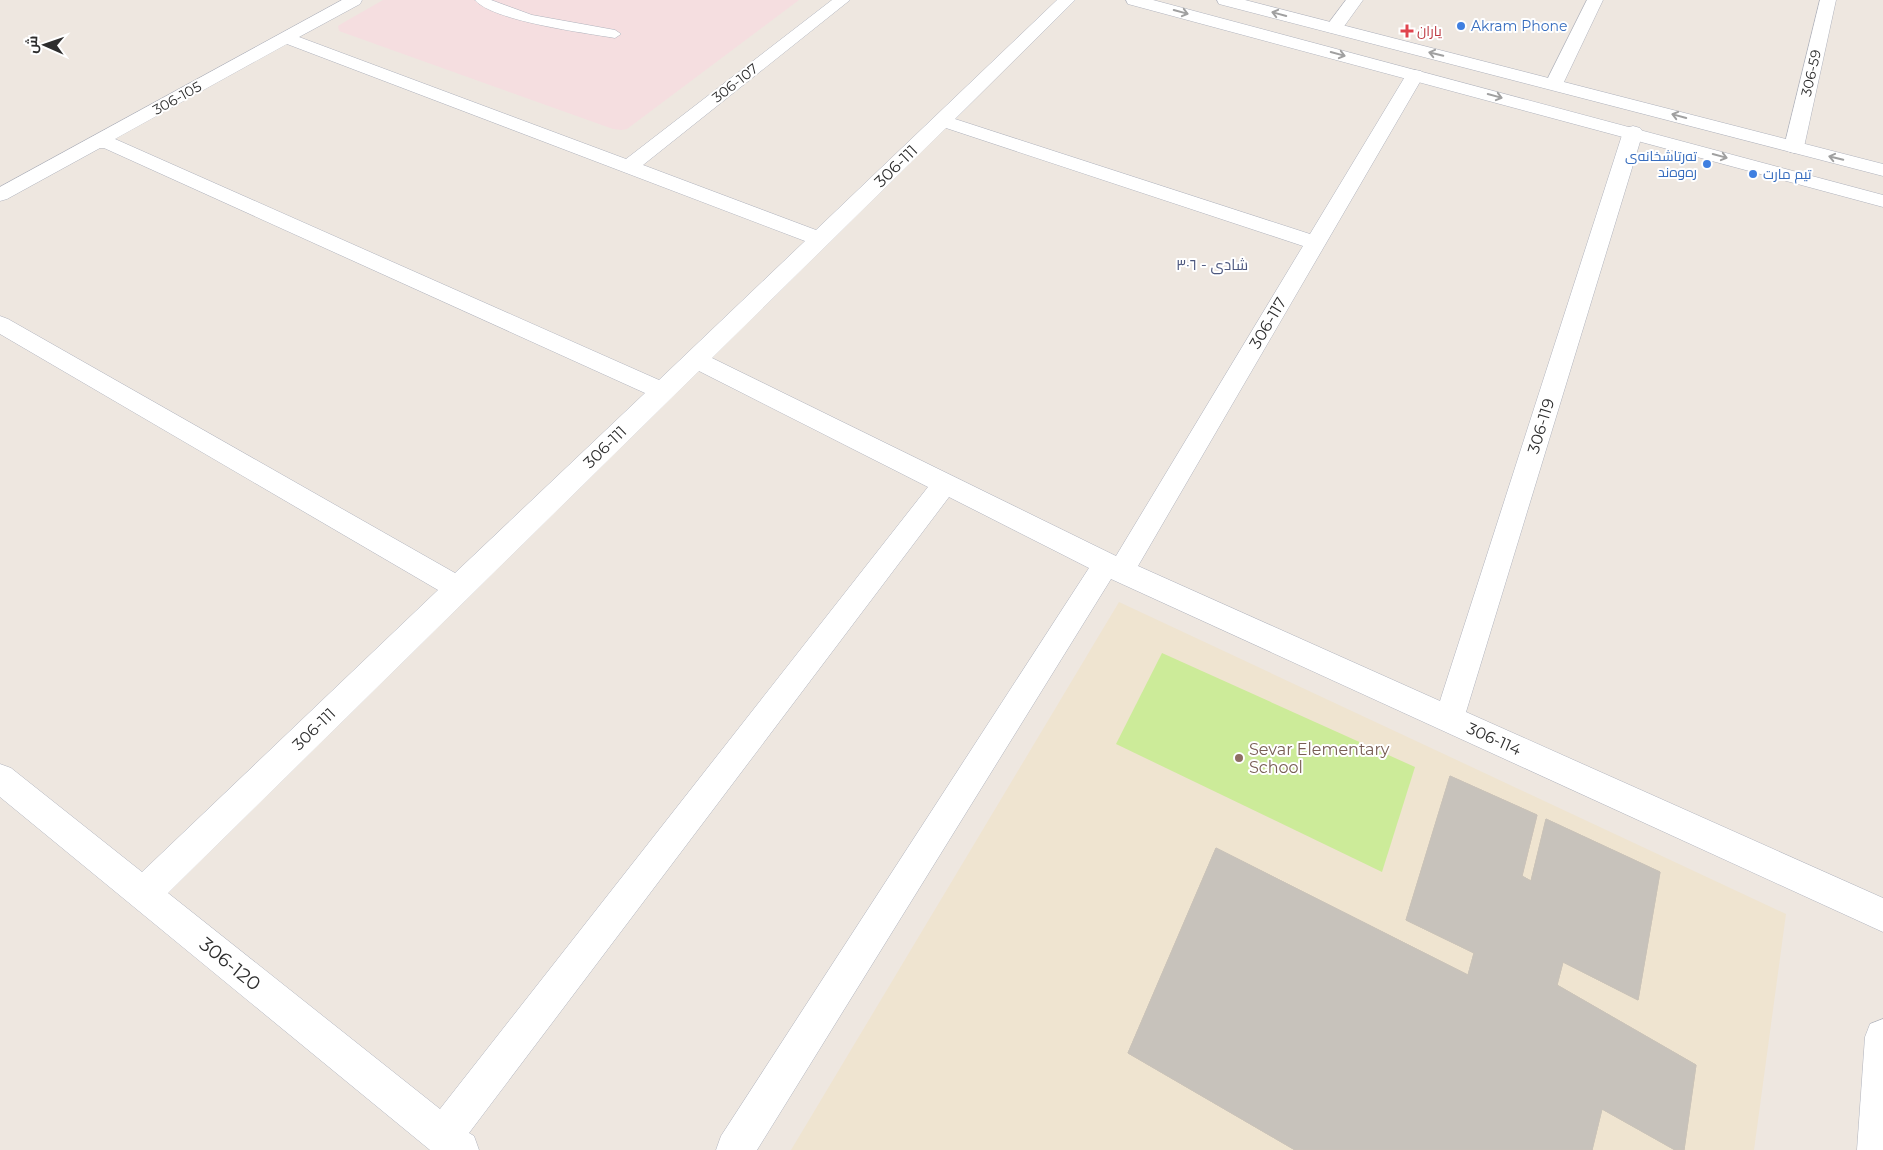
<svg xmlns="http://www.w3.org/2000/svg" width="1883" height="1150" font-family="Montserrat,Cairo,sans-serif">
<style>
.education{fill:#efe4d0}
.medical{fill:#f5dee0}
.pitch{fill:#cceb99}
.building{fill:#c7c2bb;stroke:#cac3b9;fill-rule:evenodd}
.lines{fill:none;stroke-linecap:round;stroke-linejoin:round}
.lane-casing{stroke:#b0b3bd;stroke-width:1}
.street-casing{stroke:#b0b3bd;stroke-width:1}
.secondary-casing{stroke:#b0b3bd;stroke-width:1}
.lane{fill:#fff;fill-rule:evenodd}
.street{fill:#fff;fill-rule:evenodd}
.secondary{fill:#fff;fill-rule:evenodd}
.oneway{stroke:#a0a0a0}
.shop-dot{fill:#3f7fe0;stroke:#fff;stroke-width:2}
.health-dot{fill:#e0444e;stroke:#fff;stroke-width:2}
.education-dot{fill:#8d6e63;stroke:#fff;stroke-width:2}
.labels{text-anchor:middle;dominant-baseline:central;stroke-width:4;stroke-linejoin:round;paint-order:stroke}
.far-shop-label{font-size:14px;fill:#366cbe;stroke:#fff;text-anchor:start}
.far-health-label{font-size:14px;fill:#be3a42;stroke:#fff;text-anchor:start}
.far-street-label{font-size:14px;fill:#2d2d2d;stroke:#fff}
.far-neighbourhood-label{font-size:15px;fill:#4d587f;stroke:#fff}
.street-label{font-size:16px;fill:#2d2d2d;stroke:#fff}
.education-label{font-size:16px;fill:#785e54;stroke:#fff;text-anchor:start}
.near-street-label{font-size:19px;fill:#2d2d2d;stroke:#fff}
</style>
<rect width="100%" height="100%" fill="#eee7e0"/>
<polygon class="education" points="1119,602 1786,914 1754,1150 791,1150"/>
<polygon class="medical" points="383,0 799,0 627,129 622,130 613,129 339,31 338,26 341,24"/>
<polygon class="pitch" points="1162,653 1415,767 1382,872 1116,744"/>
<g class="building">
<path d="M1450 776 1537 815 1522 876 1531 881 1546 819 1660 872 1638 1000 1563 962 1557 985 1696 1065 1684 1150H1675L1602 1109 1592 1150H1295L1128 1053 1216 848 1468 975 1474 953 1406 920ZM1519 884 1551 899 1513 1056 1477 1039ZM1268 951 1452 1048 1447 1064 1407 1043 1396 1084 1435 1105 1429 1126 1242 1024Z"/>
<polygon points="1450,776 1537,815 1522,876 1531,881 1546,819 1660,872 1638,1000 1563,962 1557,985 1696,1065 1684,1150 1675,1150 1602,1109 1592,1150 1295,1150 1128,1053 1216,848 1468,975 1474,953 1406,920"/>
</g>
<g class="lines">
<defs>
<path id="lane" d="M475 0H491L532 15 615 30 621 34 615 38C586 33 492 21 475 0Z"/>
<g id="street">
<path d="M342 0H362L360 4 299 37 626 159 832 0H850L643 165 816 230 1057 0H1075L955 119 1310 234 1406 75 1409 71 1415 70 1421 71 1424 75 1138 566 1440 701 1623 132 1626 128 1633 126 1640 128 1643 132 1466 712 1883 898V932L1111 579 757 1150H716L721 1136 1089 568 949 497 469 1133 474 1136 479 1150H430L0 797V764L11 768 142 872 438 590 0 334V316L8 319 455 573 645 393 104 148H100L7 199 0 201V187ZM287 44 805 241 659 380 115 139ZM946 128 1303 246 1116 556 712 358ZM699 371 928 487 440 1109 168 893Z"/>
<polygon points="1346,0 1363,0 1340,32 1334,33 1328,32 1325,28"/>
<polygon points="1587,0 1603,0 1563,84 1560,88 1554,89 1548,88 1545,84"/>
<polygon points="1820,0 1836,0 1804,147 1801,151 1794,153 1787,151 1784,147"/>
<polygon points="1883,1019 1883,1150 1857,1150 1865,1037 1870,1024"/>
</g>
<g id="secondary">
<polygon points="1126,0 1153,0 1883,195 1883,207 1128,4"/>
<polygon points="1217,0 1245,0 1883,164 1883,176 1219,4"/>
</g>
</defs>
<use href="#lane" class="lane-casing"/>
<use href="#street" class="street-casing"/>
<use href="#secondary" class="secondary-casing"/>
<use href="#lane" class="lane"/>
<use href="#street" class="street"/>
<use href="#secondary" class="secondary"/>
</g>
<defs><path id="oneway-shaft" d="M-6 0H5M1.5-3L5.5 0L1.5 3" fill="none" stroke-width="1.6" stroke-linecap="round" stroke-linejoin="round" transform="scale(1.25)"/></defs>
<g class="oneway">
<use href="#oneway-shaft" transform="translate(1181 12) rotate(15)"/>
<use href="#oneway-shaft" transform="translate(1279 14) rotate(-165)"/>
<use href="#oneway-shaft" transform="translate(1338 54) rotate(15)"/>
<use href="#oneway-shaft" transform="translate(1436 54) rotate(-166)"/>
<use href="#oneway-shaft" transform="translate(1495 96) rotate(15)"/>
<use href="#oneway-shaft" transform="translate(1679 116) rotate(-165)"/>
<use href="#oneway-shaft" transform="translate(1720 156) rotate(15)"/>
<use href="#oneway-shaft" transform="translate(1836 158) rotate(-166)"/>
</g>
<g class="shop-dot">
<circle cx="1461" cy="26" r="5"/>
<circle cx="1707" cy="164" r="5"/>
<circle cx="1753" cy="174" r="5"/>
</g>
<path class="health-dot" d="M1404.5 23.5h5v5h5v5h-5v5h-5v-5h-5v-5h5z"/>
<circle class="education-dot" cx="1239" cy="758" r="5"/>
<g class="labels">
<g class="far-shop-label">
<text x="1471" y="26">Akram Phone</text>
<text x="1697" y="156" text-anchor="end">ته‌رتاشخانه‌ی<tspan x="1697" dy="16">ره‌وه‌ند</tspan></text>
<text x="1763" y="174">تيم مارت</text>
</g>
<g class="far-health-label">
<text x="1417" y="31">یاران</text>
</g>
<g class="far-street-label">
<text transform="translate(1811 73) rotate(-77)">306-59</text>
<text transform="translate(735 83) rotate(-38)">306-107</text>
<text transform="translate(177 98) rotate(-29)">306-105</text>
</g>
<g class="far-neighbourhood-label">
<text x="1212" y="264">شادی - ٣٠٦</text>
</g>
<g class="street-label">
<text transform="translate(896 166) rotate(-44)">306-111</text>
<text transform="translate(1268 323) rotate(-59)">306-117</text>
<text transform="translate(1541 426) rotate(-73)">306-119</text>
<text transform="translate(605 447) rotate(-44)">306-111</text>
<text transform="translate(314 729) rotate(-44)">306-111</text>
<text transform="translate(1494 739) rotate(24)">306-114</text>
</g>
<g class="education-label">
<text x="1249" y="749">Sevar Elementary<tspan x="1249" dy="18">School</tspan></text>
</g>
<g class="near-street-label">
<text transform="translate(230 964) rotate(39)">306-120</text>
</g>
</g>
<g transform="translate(45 45) rotate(272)" stroke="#ffffff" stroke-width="4" paint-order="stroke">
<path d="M0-4L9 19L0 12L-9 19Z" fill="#2d2d2d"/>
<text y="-8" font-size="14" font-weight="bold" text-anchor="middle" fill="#2d2d2d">ش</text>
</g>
</svg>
